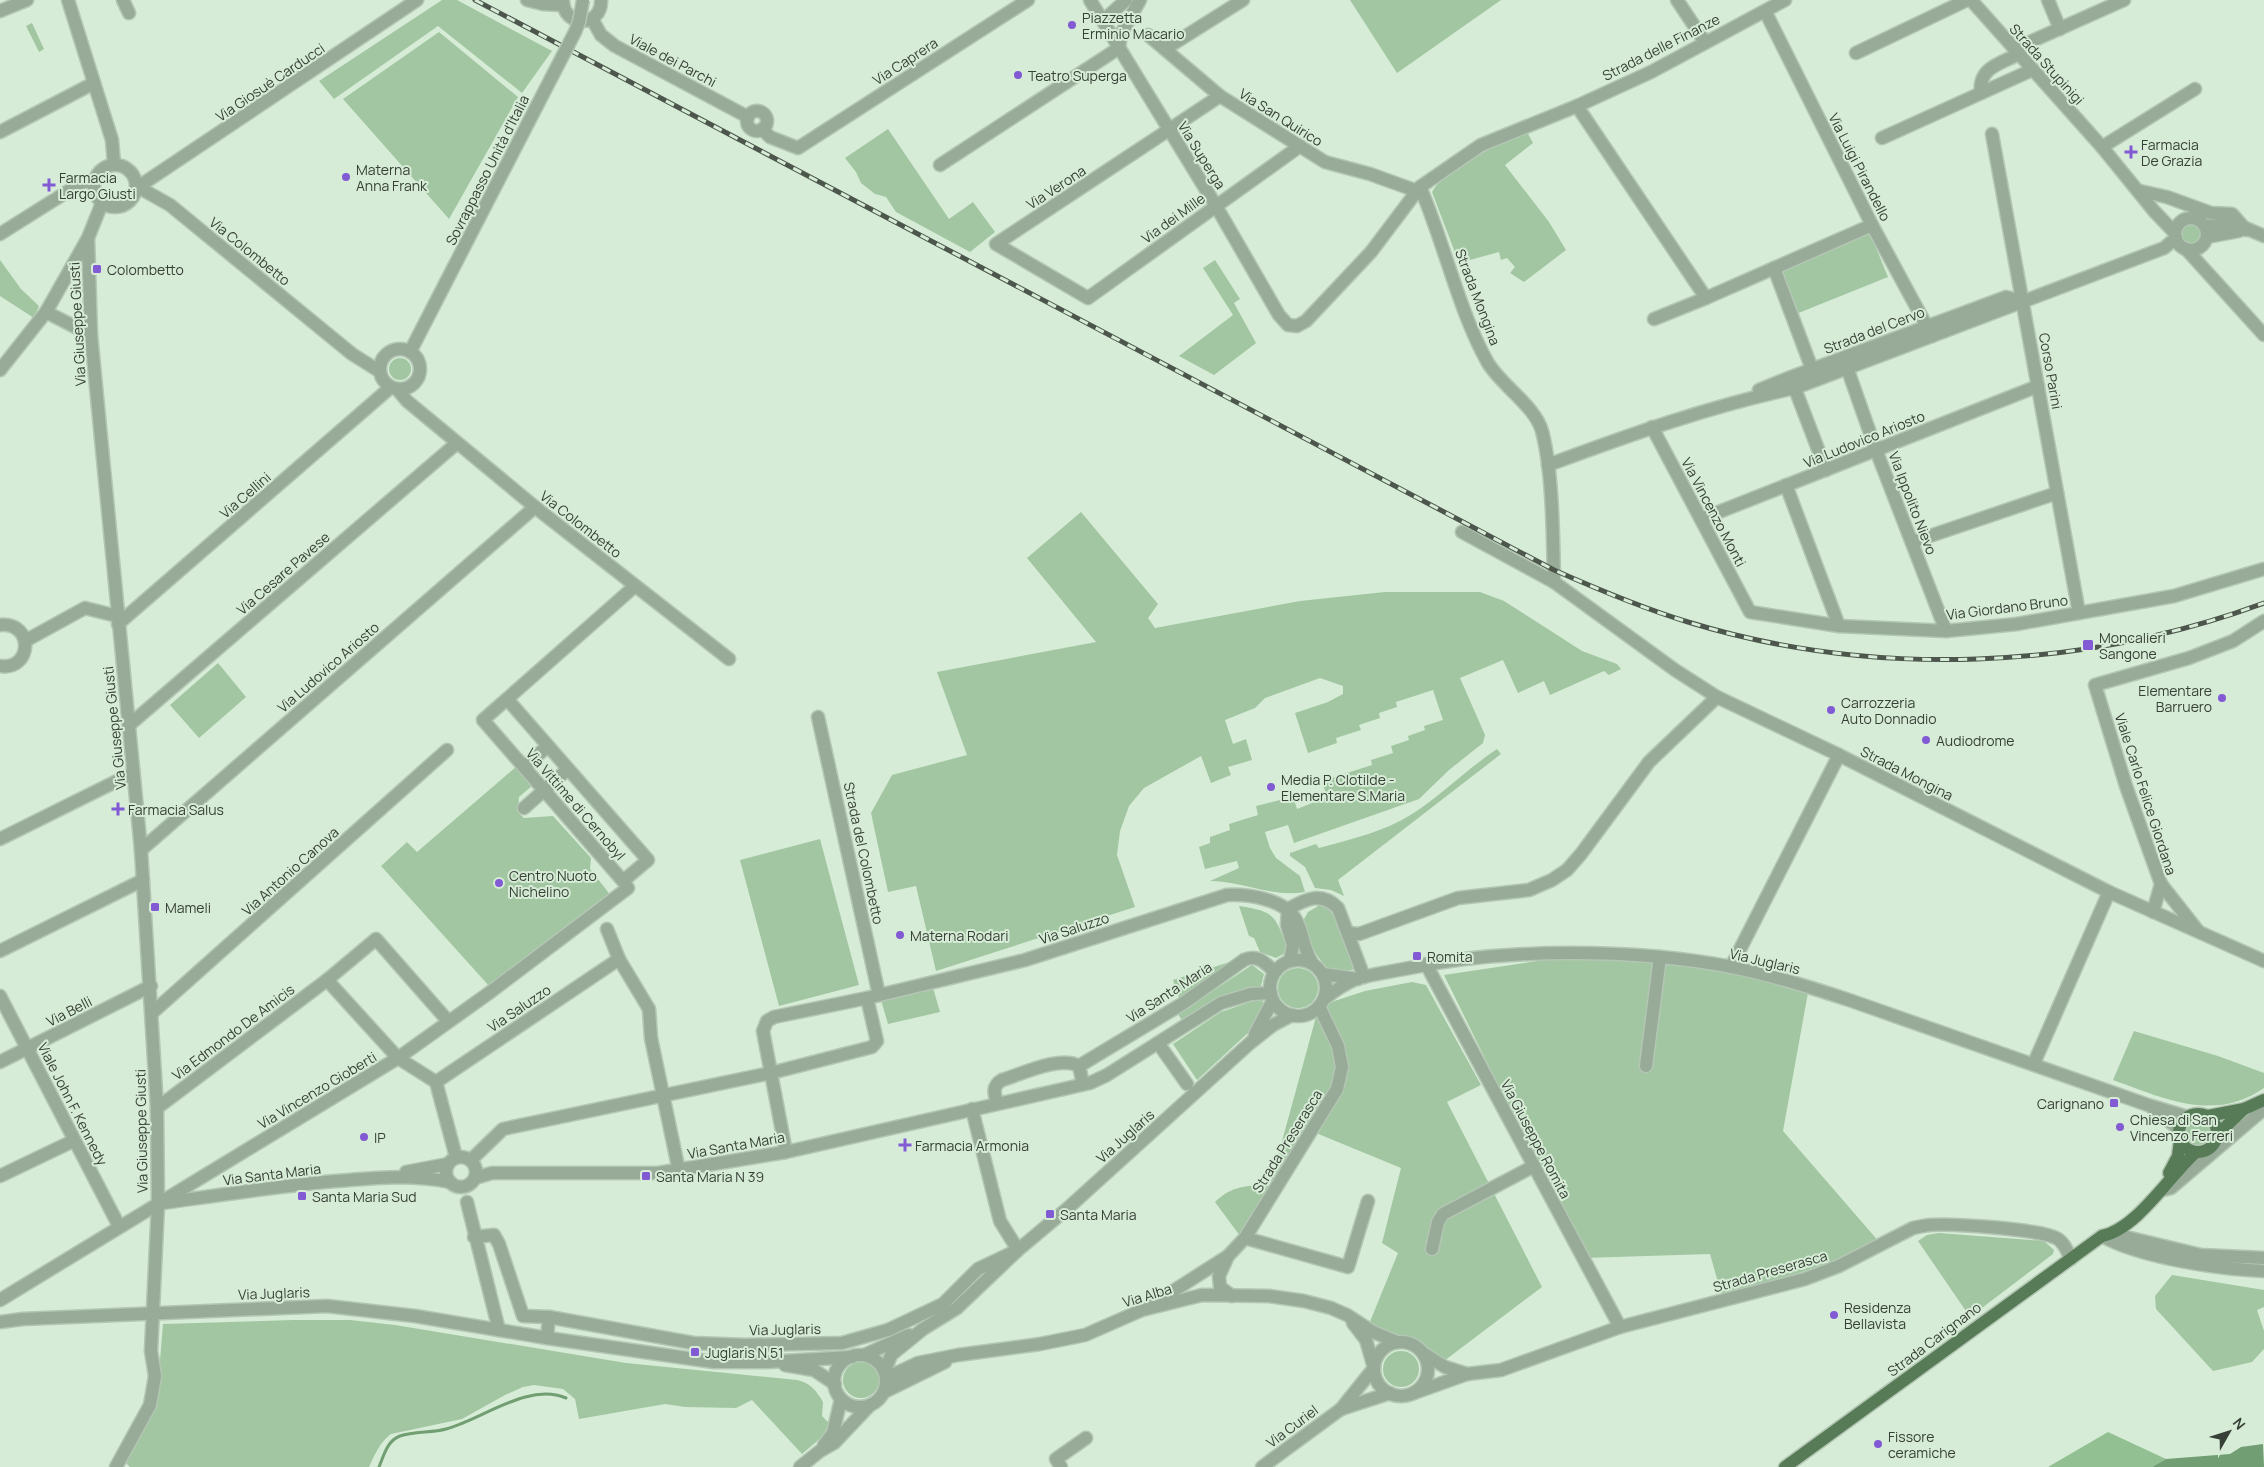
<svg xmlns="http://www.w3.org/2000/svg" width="2264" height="1467" font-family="Manrope,sans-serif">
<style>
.green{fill:#a2c6a2}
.forest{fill:#92c093}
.water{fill:#719e72}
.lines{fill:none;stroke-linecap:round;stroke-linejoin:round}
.stream{stroke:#719e72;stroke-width:3}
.minor-casing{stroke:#b3c6b3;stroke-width:15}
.major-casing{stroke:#b3c6b3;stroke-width:15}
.minor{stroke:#98ab98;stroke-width:12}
.major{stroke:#577b57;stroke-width:12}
.rail-casing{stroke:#4c564c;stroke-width:5}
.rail{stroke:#d6ecd6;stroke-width:3;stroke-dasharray:9;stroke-linecap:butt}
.minor-bridge-casing{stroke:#b3c6b3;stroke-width:15;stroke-linecap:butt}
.minor-bridge{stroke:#98ab98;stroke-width:12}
.poi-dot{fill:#815ad4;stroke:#d6ecd6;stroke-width:2}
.labels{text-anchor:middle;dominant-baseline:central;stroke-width:4;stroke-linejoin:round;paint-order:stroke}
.poi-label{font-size:14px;fill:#374037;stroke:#d6ecd6;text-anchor:start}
.street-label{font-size:14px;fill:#374037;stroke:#d6ecd6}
</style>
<rect width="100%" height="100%" fill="#d6ecd6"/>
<g class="green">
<polygon points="442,0 457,0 552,51 522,93 438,26 334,99 319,81"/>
<polygon points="1350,0 1501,0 1397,73"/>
<polygon points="32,23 44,49 39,52 26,26"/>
<polygon points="439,32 518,97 449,219 343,99"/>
<polygon points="888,129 949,219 973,202 995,232 970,252 896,212 886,197 875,194 861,183 856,172 845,158"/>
<path d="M1527 132 1533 143 1505 165 1549 222 1566 250 1524 282 1510 273 1515 267 1507 258 1501 260 1499 252 1459 263 1432 192C1445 167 1502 143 1527 132Z"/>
<circle cx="2192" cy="233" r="12"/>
<polygon points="1870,233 1888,277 1796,314 1778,270"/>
<polygon points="0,260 21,289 39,306 34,318 0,296"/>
<polygon points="1215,260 1240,299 1234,303 1256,343 1214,375 1179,356 1233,315 1203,268"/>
<circle cx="400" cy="369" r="11"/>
<path d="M1081 512 1158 604 1148 618 1155 628 1300 601 1385 592H1480L1504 601 1582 651 1617 664 1621 669 1609 675 1604 671 1550 695 1544 681 1518 693 1503 660 1460 678 1485 735 1483 743 1449 770 1419 799 1294 843 1288 825 1265 832 1270 848 1276 858 1300 876 1305 892C1273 898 1242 881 1210 881L1239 868 1237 861 1205 869 1199 847 1210 843V837L1230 830 1229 824 1258 815 1256 806 1293 797 1297 809 1327 797 1322 781 1372 765 1371 760 1393 753 1391 746 1409 740 1408 736 1425 730 1424 726 1443 720 1433 690 1396 702 1397 707 1379 713 1380 718 1359 725 1361 730 1336 738 1337 743 1308 753 1295 713 1328 702 1343 694V686L1320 678 1265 698 1255 708 1225 720 1233 744 1246 739 1252 760 1228 767 1231 775 1211 783 1201 756 1144 788 1129 806 1120 831 1117 855 1135 907 936 971 916 886 888 892 871 813 892 775 967 755 937 672 1096 642 1027 558Z"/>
<polygon points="218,663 246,697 199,738 170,705"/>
<path d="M1497 749 1501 754 1338 880 1344 896 1331 890 1315 888 1305 867 1290 856V853L1316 844 1319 848C1351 839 1384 832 1412 814 1442 795 1467 769 1497 749Z"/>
<polygon points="517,766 533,785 519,797 518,812 524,818 553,816 591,858 590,869 612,897 490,987 381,866 407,842 417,852"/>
<polygon points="820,839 859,985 779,1006 740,860"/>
<path d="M1320 905C1339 909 1349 948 1357 966L1354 969 1336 974C1317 963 1308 941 1304 919L1308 912Z"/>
<path d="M1239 906C1278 912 1274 916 1289 951L1276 958 1260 952 1254 938 1249 936Z"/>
<polygon points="1591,953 1736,959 1809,987 1783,1131 1881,1244 1723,1300 1710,1254 1583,1258 1444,975"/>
<polygon points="1236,960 1180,1001 1173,980"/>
<polygon points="1252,965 1264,974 1261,986 1184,1024 1178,1014"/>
<circle cx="1298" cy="988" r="20"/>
<path d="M1412 982 1426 985 1481 1085 1447 1102 1542 1287 1440 1364 1367 1329 1398 1253 1382 1243 1401 1168 1316 1133 1243 1240 1215 1202C1231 1186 1248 1185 1270 1185L1319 1006 1365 991Z"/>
<polygon points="933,988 940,1012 888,1024 881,1000"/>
<polygon points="1259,999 1267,1005 1263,1019 1197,1080 1173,1044 1221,1012"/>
<path d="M2134 1031 2218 1056 2264 1073V1088C2214 1123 2163 1098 2113 1080Z"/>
<circle cx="2198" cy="1133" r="12"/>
<polygon points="1939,1233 2044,1241 2054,1250 2053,1254 1970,1317 1918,1241 1927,1235"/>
<polygon points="2172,1275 2264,1290 2264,1307 2257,1310 2264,1331 2264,1349 2252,1362 2213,1371 2156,1309 2155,1296"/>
<path d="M293 1320H350L395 1325 626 1363 797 1380C810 1383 816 1390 823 1402L822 1416 829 1423 823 1436 802 1454 752 1400 736 1408 685 1407 665 1404 579 1419 575 1399 563 1389 534 1385 523 1387 505 1395 462 1419 391 1434C380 1442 375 1454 369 1467H130L124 1461 157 1397 163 1324Z"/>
<circle cx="1401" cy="1369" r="18"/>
<circle cx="861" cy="1380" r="18"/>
</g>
<polygon class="forest" points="2108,1432 2166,1459 2152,1467 2048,1467"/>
<polygon class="water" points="2263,1444 2264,1467 2152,1467 2166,1459 2230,1454 2241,1447"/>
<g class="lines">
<path class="stream" d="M379 1467C384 1455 387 1441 400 1436 414 1431 432 1433 446 1429 483 1419 528 1382 566 1398"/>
<defs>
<g id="minor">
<polyline points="68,0 112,140 114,164"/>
<polyline points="123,0 129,13"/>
<polyline points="527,0 543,4 563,5"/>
<path d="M563 0C563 28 602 28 601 0"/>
<polyline points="1090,0 1216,206 1279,315 1288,325 1297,326 1306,321 1371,252 1420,187 1481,145 1577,106 1651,72 1785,0"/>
<polyline points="1677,0 1705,42"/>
<polyline points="1971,0 2102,147 2154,211 2175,233"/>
<polyline points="2048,0 2060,29"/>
<polyline points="0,11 27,0"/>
<polyline points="1765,11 1872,225 1932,336"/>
<polyline points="592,19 601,35 615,46 748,117"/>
<polyline points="1103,21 1126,0"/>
<polyline points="1148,35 1220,96 1325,162 1370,174 1417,191"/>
<polyline points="1165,49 1243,0"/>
<polyline points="2014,49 2124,0"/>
<polyline points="1856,53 1967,0"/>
<path d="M1981 93C1978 68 1999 64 2019 54"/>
<polyline points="1220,96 996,244 1088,298 1300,146"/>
<polyline points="1577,106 1706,298 1872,225"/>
<circle cx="757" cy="121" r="10"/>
<polyline points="762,129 770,137 798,148 1028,0"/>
<polyline points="0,132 94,83"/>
<polyline points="1992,134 2079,613"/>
<polyline points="1882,138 2032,70"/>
<polyline points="2102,147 2195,89"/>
<circle cx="115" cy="186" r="21"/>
<polyline points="940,165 1119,48 1121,34 1140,0"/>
<polyline points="138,187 417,0"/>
<polyline points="138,187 170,205 352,354 379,371"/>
<path d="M1420 187C1444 242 1459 312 1488 363 1502 386 1535 406 1542 431 1553 473 1553 537 1554 582"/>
<polyline points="2140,191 2167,197 2211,213 2232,214 2246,230"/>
<polyline points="102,203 88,238 91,335 141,850 157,1108 158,1204 151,1351 155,1376 150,1405 116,1467"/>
<circle cx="2191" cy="234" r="16"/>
<polyline points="2205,226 2236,224 2264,236"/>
<polyline points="0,234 81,183 94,180"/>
<polyline points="2207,237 2239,231"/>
<polyline points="2186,249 2264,335"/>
<polyline points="1774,268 1812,369"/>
<polyline points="46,312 91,335"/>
<polyline points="1654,319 1706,298"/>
<circle cx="400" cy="369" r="20"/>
<polyline points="410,352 446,282"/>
<polyline points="1845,362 1876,450 1946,631"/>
<polyline points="0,370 46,312 88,238"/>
<polyline points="1792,381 1826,470"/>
<polyline points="397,389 407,401 535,507 729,659"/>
<polyline points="1759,390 1791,377 2006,297 2023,301"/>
<polyline points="1652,427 1750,612 1839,626 1946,631 2017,624 2174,596 2264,569"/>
<path d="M1548 465C1629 435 1710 406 1795 388L2164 248 2176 238"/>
<polyline points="1786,485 1839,626"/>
<polyline points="1701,519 2038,386"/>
<polyline points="1462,532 1554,582 1675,670 1717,697 1839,755 2109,892 2264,961"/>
<polyline points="1912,542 2057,493"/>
<polyline points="118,624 391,387"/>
<path d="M0 625C35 622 32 671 0 666"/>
<polyline points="25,641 85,608 117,616"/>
<polygon points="507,699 648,860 623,881 483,720"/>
<polyline points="507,699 635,586"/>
<polyline points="818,717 879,995"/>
<polyline points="128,726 457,443"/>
<polyline points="524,767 548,746"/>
<polyline points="524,808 568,769"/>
<polyline points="0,839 133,773"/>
<polyline points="141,850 535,507"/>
<polyline points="2161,884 2198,931"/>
<path d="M1288 909C1306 899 1321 891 1338 908L1364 977"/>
<polyline points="1288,909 1287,925 1293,945 1290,961"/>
<polyline points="2153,912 2161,884 2126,786 2095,685 2189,658 2233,641 2264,621"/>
<polyline points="607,929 619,959 649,1009 651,1038 679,1171"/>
<polyline points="1349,933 1359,934 1458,898 1529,890 1552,880 1567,870 1581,854 1649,762 1717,697"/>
<polyline points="0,951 143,880"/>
<circle cx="1298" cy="988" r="28"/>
<polyline points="1426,964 1620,1327"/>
<polyline points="1731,967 1839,755"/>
<polyline points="1323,974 1358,979"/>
<polyline points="327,980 398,1058 436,1082 456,1157"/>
<polyline points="0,996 119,1226"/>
<path d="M1324 999C1334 991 1344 984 1356 979 1371 974 1389 972 1404 969 1504 948 1632 948 1732 967 1773 975 1813 988 1852 1001L2148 1105 2188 1117"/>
<polyline points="152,1013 447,750"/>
<polyline points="1255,1034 1273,1000"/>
<polyline points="1158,1043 1187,1084"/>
<polyline points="0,1062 151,986"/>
<polyline points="2034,1063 2109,892"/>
<polyline points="1646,1066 1660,957"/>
<polyline points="436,1082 619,959"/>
<path d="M1083 1084 1079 1066 1182 1004 1244 960C1258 954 1265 963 1275 972"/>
<path d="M997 1103C994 1093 992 1086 1002 1080 1022 1074 1060 1055 1079 1066"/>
<polyline points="157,1108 327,980 376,939 448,1021"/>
<polyline points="2154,1110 2179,1129"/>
<path d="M786 1152 763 1031 767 1021 774 1017 867 998 1025 960 1227 895C1248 894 1285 899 1296 920 1304 934 1303 950 1313 964"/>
<circle cx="461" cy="1172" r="15"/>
<polyline points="471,1160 503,1129 771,1073 872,1047 877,1041 867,998"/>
<polyline points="406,1172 448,1164"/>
<polyline points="0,1176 73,1141"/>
<polyline points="475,1178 492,1173 658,1173 786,1152 1090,1083 1107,1075 1221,1003 1251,994 1271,993"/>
<polyline points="2163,1190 2171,1188 2264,1109"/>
<polyline points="467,1202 499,1330"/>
<path d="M163 1203C220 1195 278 1186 336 1181 375 1178 411 1174 450 1182"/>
<polyline points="2119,1229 2126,1237 2201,1255 2264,1258"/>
<path d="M2102 1236C2141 1258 2219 1269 2264 1271"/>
<polyline points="474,1237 494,1235 499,1244 523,1316 549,1317"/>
<polyline points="1245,1238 1348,1267 1368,1201"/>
<polyline points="1432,1249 1438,1222 1443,1214 1534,1166"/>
<polyline points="1228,1256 1245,1238 1337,1089 1342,1067 1338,1046 1319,1006"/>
<polyline points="0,1300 398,1058 489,993 628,888 623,881"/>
<polyline points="1156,1302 1228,1256 1219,1276 1220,1287 1232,1296"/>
<polyline points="0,1322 23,1319 327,1306 415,1316 547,1338 714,1362 767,1362 852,1357"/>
<polyline points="547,1338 549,1317 693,1343 745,1345 842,1343 888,1330 943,1304 978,1269 1018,1250 1000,1221 972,1109"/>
<circle cx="1401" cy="1369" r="27"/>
<polyline points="1423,1353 1445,1367 1467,1374"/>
<polyline points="864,1355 909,1335"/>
<circle cx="860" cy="1381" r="26"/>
<polyline points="785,1365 814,1370 835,1384"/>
<polyline points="885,1371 891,1355 923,1329 957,1308 1018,1250 1068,1208 1250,1043 1273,1025 1292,1015"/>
<polyline points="886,1378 918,1363 958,1355 1040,1344 1085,1335 1142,1310 1202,1295 1269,1296 1304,1301 1331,1308 1347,1315 1373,1332 1397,1342"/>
<polyline points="884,1392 945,1362"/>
<path d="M1414 1393 1467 1374 1501 1370 1620 1327 1805 1279 1839 1266 1913 1228 1923 1226C1943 1222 2042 1229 2058 1239 2065 1244 2067 1251 2071 1259"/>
<polyline points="1341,1409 1390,1393"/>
<polyline points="824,1445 833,1433 841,1399"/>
<polyline points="800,1467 820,1451 834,1443 870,1405"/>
<polyline points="1061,1467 1056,1459 1086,1438"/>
<polyline points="1262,1467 1341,1409 1374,1368 1366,1340 1353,1323"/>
</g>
<g id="major">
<circle cx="2198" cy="1133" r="19"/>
<polyline points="2208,1116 2244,1109 2264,1100"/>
<polyline points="2217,1135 2244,1109"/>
<polyline points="2169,1173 2178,1156 2180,1140"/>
<path d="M1785 1467 2102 1236C2137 1229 2170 1175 2196 1152"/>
</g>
</defs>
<use href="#minor" class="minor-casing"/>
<use href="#major" class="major-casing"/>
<use href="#minor" class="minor"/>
<use href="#major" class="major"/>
<defs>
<path id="rail" d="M475 0 1554 570C1597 589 1642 608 1688 622 1874 679 2082 670 2264 603"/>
</defs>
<use href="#rail" class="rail-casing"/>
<use href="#rail" class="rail"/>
<defs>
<polyline id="minor-bridge" points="446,282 575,32 579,22 583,0"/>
</defs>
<use href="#minor-bridge" class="minor-bridge-casing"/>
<use href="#minor-bridge" class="minor-bridge"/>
</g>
<g class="poi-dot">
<circle cx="1072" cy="25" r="5"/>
<circle cx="1018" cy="75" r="5"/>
<path d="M2128.5 144.5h5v5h5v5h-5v5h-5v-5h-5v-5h5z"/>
<circle cx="346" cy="177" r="5"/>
<path d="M46.5 177.5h5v5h5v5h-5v5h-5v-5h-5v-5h5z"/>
<rect x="92" y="264" width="10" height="10" rx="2.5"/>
<rect x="2082" y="639" width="12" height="12" rx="2.5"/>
<circle cx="2222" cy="698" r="5"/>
<circle cx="1831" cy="710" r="5"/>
<circle cx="1926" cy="740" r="5"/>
<circle cx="1271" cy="787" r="5"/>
<path d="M115.5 801.5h5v5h5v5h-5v5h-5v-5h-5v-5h5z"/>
<circle cx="499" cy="883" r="5"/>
<rect x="150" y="902" width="10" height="10" rx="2.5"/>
<circle cx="900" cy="935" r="5"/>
<rect x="1412" y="951" width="10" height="10" rx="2.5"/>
<rect x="2109" y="1098" width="10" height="10" rx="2.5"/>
<circle cx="2120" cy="1127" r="5"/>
<circle cx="364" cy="1137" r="5"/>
<path d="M902.5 1137.5h5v5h5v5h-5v5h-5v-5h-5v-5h5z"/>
<rect x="641" y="1171" width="10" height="10" rx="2.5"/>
<rect x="297" y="1191" width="10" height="10" rx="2.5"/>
<rect x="1045" y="1209" width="10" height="10" rx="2.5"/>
<circle cx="1834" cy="1315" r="5"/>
<rect x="690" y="1347" width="10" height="10" rx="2.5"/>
<circle cx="1878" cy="1444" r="5"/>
</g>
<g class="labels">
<g class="poi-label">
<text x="1082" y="17">Piazzetta<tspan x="1082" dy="16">Erminio Macario</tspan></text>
<text x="1028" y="75">Teatro Superga</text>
<text x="2141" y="144">Farmacia<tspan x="2141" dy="16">De Grazia</tspan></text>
<text x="356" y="169">Materna<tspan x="356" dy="16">Anna Frank</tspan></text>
<text x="59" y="177">Farmacia<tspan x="59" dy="16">Largo Giusti</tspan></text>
<text x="107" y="269">Colombetto</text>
<text x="2099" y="637">Moncalieri<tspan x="2099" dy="16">Sangone</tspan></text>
<text x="2212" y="690" text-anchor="end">Elementare<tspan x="2212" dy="16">Barruero</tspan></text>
<text x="1841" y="702">Carrozzeria<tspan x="1841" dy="16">Auto Donnadio</tspan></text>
<text x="1936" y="740">Audiodrome</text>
<text x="1281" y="779">Media P. Clotilde -<tspan x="1281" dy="16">Elementare S.Maria</tspan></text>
<text x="128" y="809">Farmacia Salus</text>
<text x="509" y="875">Centro Nuoto<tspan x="509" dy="16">Nichelino</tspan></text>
<text x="165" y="907">Mameli</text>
<text x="910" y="935">Materna Rodari</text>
<text x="1427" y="956">Romita</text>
<text x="2104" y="1103" text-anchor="end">Carignano</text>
<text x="2130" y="1119">Chiesa di San<tspan x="2130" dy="16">Vincenzo Ferreri</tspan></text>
<text x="374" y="1137">IP</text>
<text x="915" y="1145">Farmacia Armonia</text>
<text x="656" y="1176">Santa Maria N 39</text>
<text x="312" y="1196">Santa Maria Sud</text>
<text x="1060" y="1214">Santa Maria</text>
<text x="1844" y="1307">Residenza<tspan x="1844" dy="16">Bellavista</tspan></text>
<text x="705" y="1352">Juglaris N 51</text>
<text x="1888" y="1436">Fissore<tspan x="1888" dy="16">ceramiche</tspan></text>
</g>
<g class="street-label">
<text transform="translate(1661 47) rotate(-27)">Strada delle Finanze</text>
<text transform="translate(673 60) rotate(28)">Viale dei Parchi</text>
<text transform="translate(905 61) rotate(-33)">Via Caprera</text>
<text transform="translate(2047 64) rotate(48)">Strada Stupinigi</text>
<text transform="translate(270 82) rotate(-34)">Via Giosuè Carducci</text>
<text transform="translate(1281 117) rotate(32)">Via San Quirico</text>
<text transform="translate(1202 155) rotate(58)">Via Superga</text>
<text transform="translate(1860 167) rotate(63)">Via Luigi Pirandello</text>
<text transform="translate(487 170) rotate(-63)">Sovrappasso Unità d'Italia</text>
<text transform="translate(1056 187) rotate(-33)">Via Verona</text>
<text transform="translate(1173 218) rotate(-36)">Via dei Mille</text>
<text transform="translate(250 251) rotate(39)">Via Colombetto</text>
<text transform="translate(1478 297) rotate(69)">Strada Mongina</text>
<text transform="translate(77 324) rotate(-93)">Via Giuseppe Giusti</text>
<text transform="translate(1874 330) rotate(-21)">Strada del Cervo</text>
<text transform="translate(2051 371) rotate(80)">Corso Parini</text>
<text transform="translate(1864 439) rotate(-22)">Via Ludovico Ariosto</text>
<text transform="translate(245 495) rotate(-41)">Via Cellini</text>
<text transform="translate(1913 503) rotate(69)">Via Ippolito Nievo</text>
<text transform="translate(1714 512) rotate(62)">Via Vincenzo Monti</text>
<text transform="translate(581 524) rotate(38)">Via Colombetto</text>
<text transform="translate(283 573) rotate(-41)">Via Cesare Pavese</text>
<text transform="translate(2007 607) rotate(-7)">Via Giordano Bruno</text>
<text transform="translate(328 667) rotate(-41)">Via Ludovico Ariosto</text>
<text transform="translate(114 728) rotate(-96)">Via Giuseppe Giusti</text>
<text transform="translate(1907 773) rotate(27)">Strada Mongina</text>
<text transform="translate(2146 794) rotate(72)">Viale Carlo Felice Giordana</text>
<text transform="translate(576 804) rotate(49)">Via Vittime di Cernobyl</text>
<text transform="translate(864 853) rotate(78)">Strada del Colombetto</text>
<text transform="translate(290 871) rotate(-42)">Via Antonio Canova</text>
<text transform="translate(1074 928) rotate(-18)">Via Saluzzo</text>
<text transform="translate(1765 961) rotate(13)">Via Juglaris</text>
<text transform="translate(1169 992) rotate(-33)">Via Santa Maria</text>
<text transform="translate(519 1008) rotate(-34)">Via Saluzzo</text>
<text transform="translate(69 1011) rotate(-27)">Via Belli</text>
<text transform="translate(233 1032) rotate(-37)">Via Edmondo De Amicis</text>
<text transform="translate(317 1090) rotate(-31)">Via Vincenzo Gioberti</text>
<text transform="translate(73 1104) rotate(63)">Viale John F. Kennedy</text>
<text transform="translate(141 1131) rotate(-91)">Via Giuseppe Giusti</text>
<text transform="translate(1125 1136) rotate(-42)">Via Juglaris</text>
<text transform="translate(1536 1139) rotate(62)">Via Giuseppe Romita</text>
<text transform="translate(1287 1141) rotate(-58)">Strada Preserasca</text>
<text transform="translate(736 1145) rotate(-10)">Via Santa Maria</text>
<text transform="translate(272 1174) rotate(-7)">Via Santa Maria</text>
<text transform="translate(1770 1271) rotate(-16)">Strada Preserasca</text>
<text transform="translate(274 1293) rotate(-2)">Via Juglaris</text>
<text transform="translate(1147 1295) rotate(-17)">Via Alba</text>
<text transform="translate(785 1329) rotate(-1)">Via Juglaris</text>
<text transform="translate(1934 1339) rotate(-37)">Strada Carignano</text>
<text transform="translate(1292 1426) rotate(-37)">Via Curiel</text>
</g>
</g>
<g transform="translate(2229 1432) rotate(51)" stroke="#d6ecd6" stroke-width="4" paint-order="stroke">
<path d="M0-4L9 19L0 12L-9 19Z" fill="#374037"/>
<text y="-8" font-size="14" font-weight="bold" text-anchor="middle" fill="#374037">N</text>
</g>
</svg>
